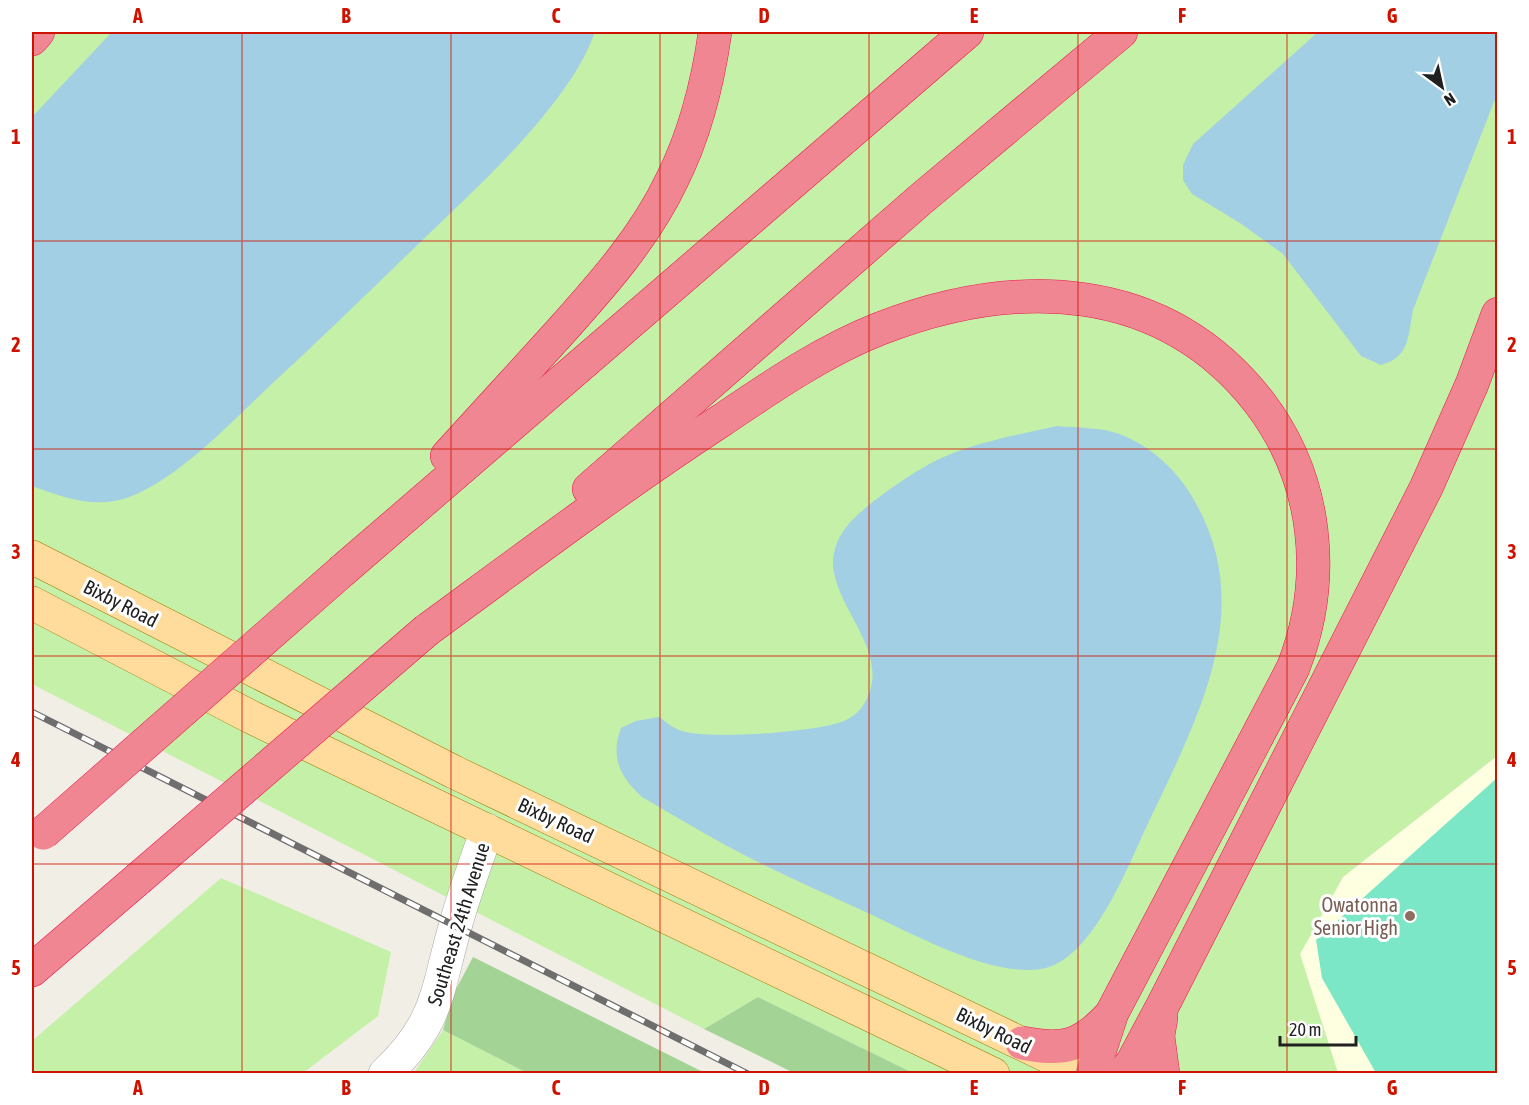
<svg xmlns="http://www.w3.org/2000/svg" width="1529" height="1105" font-family="'Asap Condensed',sans-serif">
<style>
.education{fill:#fdffe0}
.grass{fill:#c5f0a7}
.forest{fill:#a3d496}
.pitch{fill:#7ce7c7}
.water{fill:#a2cfe3}
.lines{fill:none;stroke-linecap:round;stroke-linejoin:round}
.minor-casing{stroke:#a7a7a7;stroke-width:34}
.major-casing{stroke:#9b7400;stroke-width:34}
.highway-casing{stroke:#ec164e;stroke-width:34}
.minor{stroke:#fff;stroke-width:33}
.major{stroke:#ffdc9c;stroke-width:33}
.highway{stroke:#ef8691;stroke-width:33}
.rail-casing{stroke:#6e6e6e;stroke-width:7}
.rail{stroke:#fff;stroke-width:4.5;stroke-dasharray:14;stroke-linecap:butt}
.highway-bridge-casing{stroke:#ec164e;stroke-width:34;stroke-linecap:butt}
.highway-bridge{stroke:#ef8691;stroke-width:33}
.grid{fill:none;stroke:#cf1100;stroke-width:1.5;stroke-opacity:0.55}
.education-dot{fill:#8d6e63;stroke:#fff;stroke-width:2}
.labels{text-anchor:middle;dominant-baseline:central;stroke-width:6;stroke-linejoin:round;paint-order:stroke}
.street-label{font-size:20px;fill:#202020;stroke:#fff}
.education-label{font-size:20px;fill:#785e54;stroke:#fff;text-anchor:end}
.neatline{fill:none;stroke:#cf1100;stroke-width:2}
.grid-label{font-size:20px;text-anchor:middle;font-weight:bold;fill:#cf1100}
</style>
<rect width="100%" height="100%" fill="#f1eee5"/>
<polygon class="education" points="1497,756 1497,1073 1338,1073 1300,954 1343,877"/>
<g class="grass">
<polygon points="32,32 1497,32 1497,756 1343,877 1300,954 1338,1073 913,1073 758,997 704,1029 32,684"/>
<polygon points="221,878 391,952 378,1016 303,1073 32,1073 32,1041"/>
<polygon points="443,1030 527,1073 413,1074"/>
</g>
<g class="forest">
<polygon points="473,957 705,1073 527,1073 443,1030 454,993"/>
<polygon points="758,997 913,1073 794,1073 704,1029"/>
</g>
<polygon class="pitch" points="1497,778 1497,1073 1376,1073 1322,978 1316,940"/>
<g class="water">
<path d="M112 32H595C583 65 563 92 541 119 508 159 470 194 433 230 381 280 329 331 276 380 235 418 185 474 132 496 97 510 65 498 32 486V117Z"/>
<path d="M1318 32H1497V94L1413 310C1408 336 1410 357 1381 365L1361 356 1283 254 1240 223 1192 194 1183 180V165L1193 144Z"/>
<path d="M1057 426C1076 428 1101 427 1119 434 1150 445 1178 471 1194 500 1257 608 1199 716 1151 817 1130 860 1094 961 1041 969 991 977 915 935 870 914 829 895 787 877 746 856 711 838 677 817 642 797 620 777 610 757 621 728L636 721 659 717C666 722 674 729 682 731 709 740 818 732 844 721 858 715 866 704 870 691 883 649 842 613 834 573 830 557 837 538 847 526 864 505 914 471 939 459 976 442 1017 435 1057 426Z"/>
</g>
<g class="lines">
<defs>
<path id="minor" d="M385 1074C439 1023 436 993 455 927 464 894 476 862 487 830"/>
<g id="major">
<polyline points="32,557 454,772 1085,1074"/>
<polyline points="32,603 251,717 993,1074"/>
</g>
<g id="highway">
<polyline points="32,39 38,32"/>
<path d="M447 456C485 414 523 373 561 331 603 284 645 237 672 180 695 134 708 82 715 32"/>
<polyline points="589,489 921,199 1121,32"/>
<polyline points="343,570 967,32"/>
<path d="M427 630C524 559 621 486 722 420 771 387 823 351 879 329 1015 276 1163 279 1259 402 1318 479 1328 579 1293 668L1112 1013 1092 1074"/>
<polyline points="32,970 138,879"/>
<polyline points="1161,1018 1158,1036 1163,1074"/>
<path d="M1022 1043C1064 1051 1081 1047 1111 1015"/>
<polyline points="1122,1074 1132,1063 1163,1005 1426,488 1472,384 1498,314"/>
</g>
</defs>
<use href="#minor" class="minor-casing"/>
<use href="#major" class="major-casing"/>
<use href="#highway" class="highway-casing"/>
<use href="#minor" class="minor"/>
<use href="#major" class="major"/>
<use href="#highway" class="highway"/>
<defs>
<polyline id="rail" points="32,712 748,1074"/>
</defs>
<use href="#rail" class="rail-casing"/>
<use href="#rail" class="rail"/>
<defs>
<g id="highway-bridge">
<polyline points="43,833 343,570"/>
<polyline points="138,879 427,630"/>
</g>
</defs>
<use href="#highway-bridge" class="highway-bridge-casing"/>
<use href="#highway-bridge" class="highway-bridge"/>
</g>
<path class="grid" d="M242 32V1074M451 32V1074M660 32V1074M869 32V1074M1078 32V1074M1287 32V1074M32 241H1498M32 449H1498M32 656H1498M32 864H1498"/>
<circle class="education-dot" cx="1410" cy="916" r="6"/>
<g class="labels">
<g class="street-label">
<text transform="translate(121 603) rotate(27)">Bixby Road</text>
<text transform="translate(556 820) rotate(25)">Bixby Road</text>
<text transform="translate(458 924) rotate(-73)">Southeast 24th Avenue</text>
<text transform="translate(994 1030) rotate(26)">Bixby Road</text>
</g>
<g class="education-label">
<text x="1398" y="904">Owatonna<tspan x="1398" dy="23">Senior High</tspan></text>
</g>
</g>
<rect width="1529" height="1105" fill="none" stroke="#ffffff" stroke-width="66"/>
<g transform="translate(1442 87) rotate(147)" stroke="#ffffff" stroke-width="4.5" paint-order="stroke">
<path d="M0-4.5L10 22L0 15L-10 22Z" fill="#202020"/>
<text y="-9" font-size="16" font-weight="bold" text-anchor="middle" fill="#202020">N</text>
</g>
<path d="M1280 1036v9h76v-9" fill="none" stroke="#202020" stroke-width="3"/>
<text x="1289" y="1036" font-size="18" fill="#202020" stroke="#ffffff" stroke-width="4.5" paint-order="stroke">20 m</text>
<rect x="33" y="33" width="1463" height="1039" class="neatline"/>
<g class="grid-label">
<text x="138" y="23">A</text>
<text x="346" y="23">B</text>
<text x="556" y="23">C</text>
<text x="764" y="23">D</text>
<text x="974" y="23">E</text>
<text x="1182" y="23">F</text>
<text x="1392" y="23">G</text>
<text x="16" y="144">1</text>
<text x="1512" y="144">1</text>
<text x="16" y="352">2</text>
<text x="1512" y="352">2</text>
<text x="16" y="559">3</text>
<text x="1512" y="559">3</text>
<text x="16" y="767">4</text>
<text x="1512" y="767">4</text>
<text x="16" y="975">5</text>
<text x="1512" y="975">5</text>
<text x="138" y="1095">A</text>
<text x="346" y="1095">B</text>
<text x="556" y="1095">C</text>
<text x="764" y="1095">D</text>
<text x="974" y="1095">E</text>
<text x="1182" y="1095">F</text>
<text x="1392" y="1095">G</text>
</g>
</svg>
